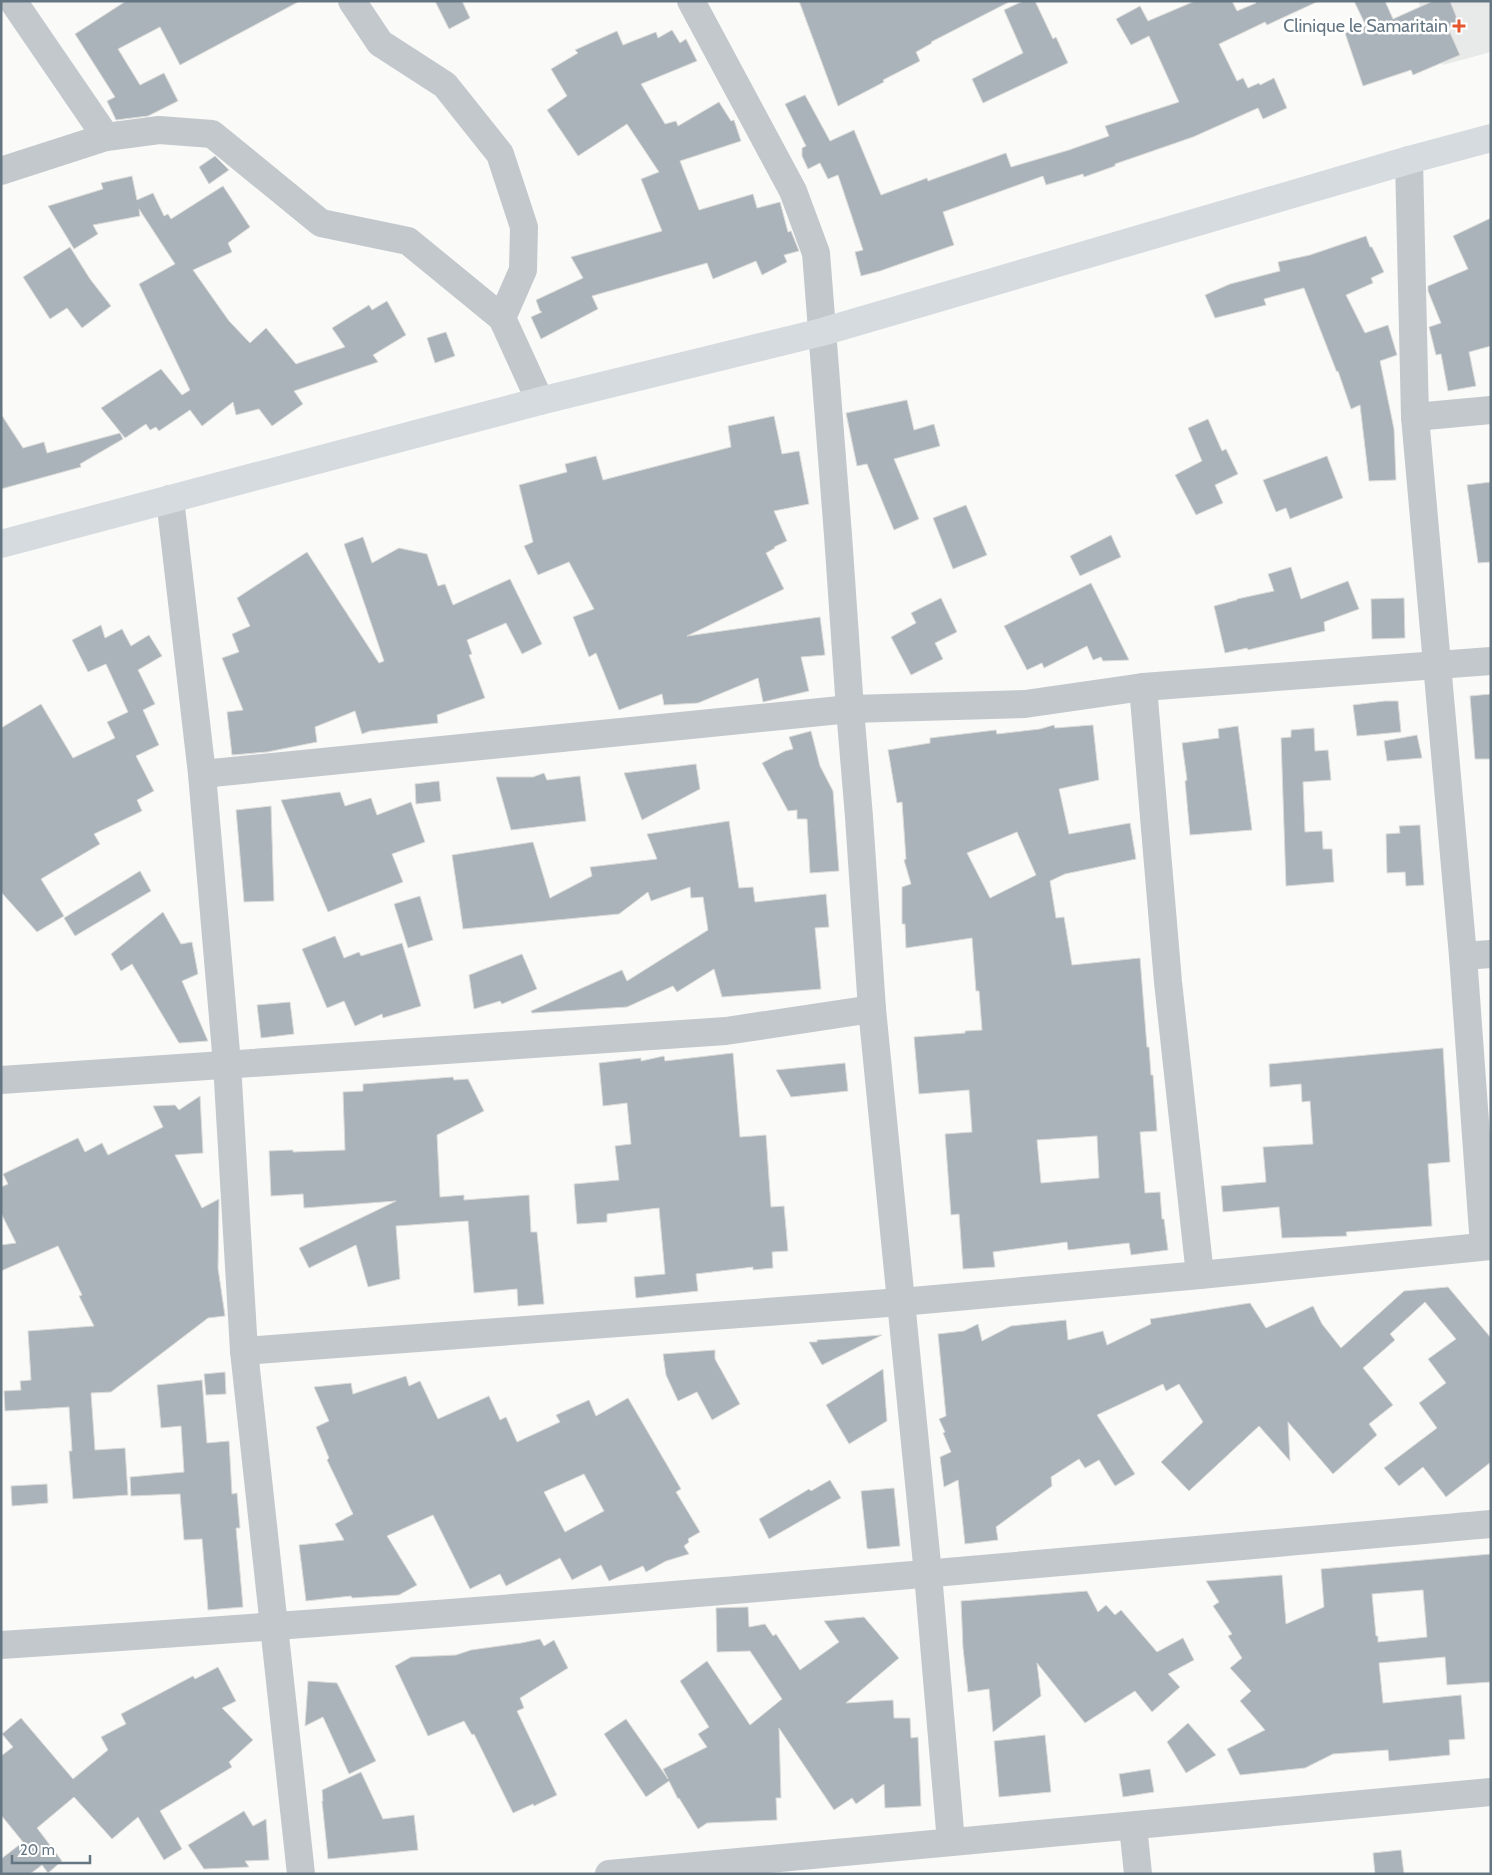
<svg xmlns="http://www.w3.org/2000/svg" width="1492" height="1875" font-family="Cabin,sans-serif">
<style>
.built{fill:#e8e9e9}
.building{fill:#aab3b9;stroke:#dcdcda;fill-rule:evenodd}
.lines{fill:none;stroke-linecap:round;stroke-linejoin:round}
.street{stroke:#c3c8cc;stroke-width:28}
.secondary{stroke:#d6dbdf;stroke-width:28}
.poi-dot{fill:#e4572e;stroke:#fff;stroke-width:2}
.labels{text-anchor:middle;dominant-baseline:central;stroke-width:5;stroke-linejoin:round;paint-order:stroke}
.poi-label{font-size:18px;fill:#657683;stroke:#fff;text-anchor:end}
</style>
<rect width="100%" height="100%" fill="#fafaf8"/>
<polygon class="built" points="1418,1 1491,1 1491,52 1443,65"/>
<g class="building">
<polygon points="126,1 300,1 180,65 160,27 118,49 140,85 164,73 178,101 148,116 116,120 107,101 115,97 75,34"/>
<polygon points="435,1 462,1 470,18 449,29"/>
<polygon points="799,1 1011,1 931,42 932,43 916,52 920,61 883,80 884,82 838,106"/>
<polygon points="1023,1 1035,1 1053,39 1056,37 1068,63 983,103 972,79 1023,53 1004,10"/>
<polygon points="1195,1 1232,1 1237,11 1256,3 1256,1 1319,1 1267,25 1265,22 1219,44 1237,81 1243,78 1248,88 1259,83 1260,85 1274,78 1287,108 1263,119 1258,108 1193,137 1115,164 1115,166 1084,177 1083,174 1046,185 1043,176 943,212 954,245 880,271 861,276 855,252 863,250 838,175 828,179 820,163 808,169 802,156 802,148 806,146 785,104 805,95 830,141 854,130 881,195 927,178 928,181 1006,153 1011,167 1069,150 1109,136 1105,126 1179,102 1149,36 1131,45 1116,19 1140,6 1148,21"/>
<polygon points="1354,1 1385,1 1393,19 1433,1 1450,1 1459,23 1448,28 1460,55 1413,75 1411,70 1363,86 1345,33 1366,26"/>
<polygon points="672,30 680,43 686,39 697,61 641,84 665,124 676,121 678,126 719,102 731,121 734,120 741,141 680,161 699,210 753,194 757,208 780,202 788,232 791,231 799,251 784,255 787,262 762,275 756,261 713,279 707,263 592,296 598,309 541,339 531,317 542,312 540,311 536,300 583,278 571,257 662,231 641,179 659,172 627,124 578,156 547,110 567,96 551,69 578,53 575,50 617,31 623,45 656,32 658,38"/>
<polygon points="215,156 229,170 209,184 199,167"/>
<polygon points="132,176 137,200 153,193 164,216 168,214 171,219 223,186 250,227 228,243 232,252 193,270 229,321 250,343 266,328 296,364 345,347 332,328 369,305 372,310 387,301 406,335 373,355 378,362 294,391 303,404 272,426 259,409 236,415 233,402 202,426 190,410 159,431 156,427 150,430 146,424 125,438 101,408 161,369 182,395 190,390 139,284 175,264 139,209 140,216 93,225 98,234 74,249 48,206 103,189 101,183"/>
<polygon points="1491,218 1491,346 1469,352 1476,386 1448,391 1441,354 1436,355 1429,327 1441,323 1428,291 1428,286 1468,269 1453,236"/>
<polygon points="1366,236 1370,247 1372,247 1384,272 1371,278 1373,283 1346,295 1365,333 1388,325 1397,355 1380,361 1394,429 1396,480 1369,481 1360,405 1351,409 1338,371 1337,372 1336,370 1304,288 1264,299 1266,305 1215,318 1205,295 1230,284 1280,271 1278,262 1310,255"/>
<polygon points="70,247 90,279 111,306 82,328 67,308 50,319 23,277"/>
<polygon points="446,332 455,356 435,363 427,338"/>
<polygon points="907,400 914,430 934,424 940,446 894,459 919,519 894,530 867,464 857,466 846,413"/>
<polygon points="1,414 23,448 44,442 47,453 120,433 123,439 80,464 81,467 1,489"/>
<polygon points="774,416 782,454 799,451 809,504 774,511 787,541 774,547 775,548 766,553 784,589 687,636 820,617 825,655 801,657 809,691 763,702 758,678 698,703 664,705 662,694 619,710 596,653 589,657 573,617 594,609 569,562 538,575 524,546 533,542 519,485 567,472 565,464 596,456 603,480 731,447 728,426"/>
<polygon points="1208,419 1222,451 1226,449 1238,474 1215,485 1223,503 1196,515 1175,475 1202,461 1188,428"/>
<polygon points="1327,456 1343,498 1290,519 1286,508 1276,512 1263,480"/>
<polygon points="1491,482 1491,562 1478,563 1467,485"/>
<polygon points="966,505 987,555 953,569 933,518"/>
<polygon points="1111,535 1121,557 1080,576 1070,556"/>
<polygon points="363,537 372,563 399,548 427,554 438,586 445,584 453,605 510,579 542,644 522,654 506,623 467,640 472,654 469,655 485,698 437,715 438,723 370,731 362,734 355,711 315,727 317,742 267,752 232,755 227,712 243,710 222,658 239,652 232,634 250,626 237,598 307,552 379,663 384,661 344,544"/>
<polygon points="1291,567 1301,599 1348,581 1359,609 1324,622 1325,631 1248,650 1247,648 1225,653 1214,606 1237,600 1237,599 1274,591 1268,574"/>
<polygon points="1091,583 1129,660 1103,661 1101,657 1093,660 1087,646 1044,668 1042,663 1027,670 1004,626"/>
<polygon points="941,598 957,632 935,643 943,659 911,675 891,637 916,623 911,613"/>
<polygon points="1404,598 1405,638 1372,639 1371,599"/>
<polygon points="101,625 105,638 122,629 131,646 149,635 162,656 138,670 155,704 143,710 159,745 136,756 154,791 137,800 142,811 94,834 100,844 41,879 64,916 37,932 1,892 1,728 41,704 73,758 115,738 107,722 128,712 106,664 88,672 72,640"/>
<polygon points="1491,694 1491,759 1475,759 1470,696"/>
<polygon points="1385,701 1398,701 1401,732 1357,736 1353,705"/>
<path d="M1054 725 1055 728 1093 725 1099 780 1059 789 1069 834 1130 823 1136 859 1065 874 1050 881 1056 918 1064 917 1072 965 1140 958 1147 1047H1149L1151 1075H1153L1157 1131 1140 1132 1145 1193 1160 1192 1162 1219H1164L1168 1250 1131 1255 1129 1243 1068 1250 1067 1242 993 1252 995 1267 963 1269 959 1214 951 1215 945 1134 972 1132 969 1090 919 1094 914 1037 965 1033V1031L982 1030 979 991H976L972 938 906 948 905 924H902V887L911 884 904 860 906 859 902 802 897 803 888 750 930 743V738L996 730 997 734 1040 729ZM1017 832 1036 875 990 898 967 853ZM1097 1136 1099 1178 1041 1183 1037 1140Z"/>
<polygon points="1238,726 1252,830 1190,835 1185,781 1187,780 1182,743 1219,738 1218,729"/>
<polygon points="1314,728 1315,751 1328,750 1331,780 1303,782 1305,832 1322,831 1323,849 1332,849 1334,882 1286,886 1281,738 1291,737 1291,730"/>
<polygon points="811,731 820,766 833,791 839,871 810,873 807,819 797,819 797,810 788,811 762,763 785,751 793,749 789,737"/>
<polygon points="1417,735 1422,758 1387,761 1384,741"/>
<polygon points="696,764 700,789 642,820 624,773"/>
<polygon points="544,773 547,780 580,776 586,821 511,830 496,777 533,777"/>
<polygon points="439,781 441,801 416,804 415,784"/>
<polygon points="340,792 345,806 371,798 377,815 411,802 425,842 392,854 403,882 328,912 281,800"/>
<polygon points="271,806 274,901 244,902 236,810"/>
<polygon points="729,821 739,888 753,887 755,902 826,894 829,927 815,928 821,989 722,997 714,969 677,992 673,986 627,1007 532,1013 531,1011 622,970 627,981 708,930 703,897 691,898 690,887 651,901 648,892 619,914 463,929 452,855 533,842 550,898 592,876 590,867 657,859 647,834"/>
<polygon points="1420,825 1424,885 1406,886 1405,872 1387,873 1386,834 1400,833 1399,826"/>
<polygon points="140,871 151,891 75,936 64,918"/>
<polygon points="420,896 433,940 408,948 394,904"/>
<polygon points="163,912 181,944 192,942 198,974 182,981 208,1041 179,1043 132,964 121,971 111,954"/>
<polygon points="335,936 344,958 359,952 361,956 402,943 421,1006 383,1018 382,1014 355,1026 344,1001 327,1008 302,949"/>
<polygon points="522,954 537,989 502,1004 500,1001 474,1009 469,975"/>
<polygon points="290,1002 294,1034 261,1038 257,1005"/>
<polygon points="1443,1048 1450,1162 1428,1164 1432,1226 1346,1232 1347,1236 1282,1238 1279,1207 1223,1212 1221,1186 1266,1182 1263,1147 1313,1144 1310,1101 1302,1102 1301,1084 1270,1087 1269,1064"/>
<polygon points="733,1053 740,1137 766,1135 771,1207 784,1206 788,1251 772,1252 773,1268 753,1270 753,1267 696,1274 698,1291 636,1298 634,1277 665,1274 659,1208 607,1214 607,1222 577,1224 574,1184 619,1180 615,1146 631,1144 627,1103 603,1106 599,1063 641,1058 641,1061 664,1056 665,1061"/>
<polygon points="845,1063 848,1091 791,1097 776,1070"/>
<polygon points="453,1077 454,1080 468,1079 484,1111 437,1135 440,1197 464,1195 464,1200 529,1195 531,1232 537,1232 544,1304 518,1306 517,1289 474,1293 468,1221 396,1226 400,1279 368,1287 356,1245 309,1268 299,1248 396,1201 304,1208 303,1194 271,1196 269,1151 293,1150 293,1152 345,1150 343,1092 363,1091 363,1084"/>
<polygon points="200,1096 203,1153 175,1155 202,1208 219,1199 218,1268 225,1316 208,1318 111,1392 91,1393 95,1450 125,1448 128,1495 73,1499 69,1451 72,1451 69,1407 5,1411 4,1391 21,1390 20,1381 31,1380 28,1331 94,1326 79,1296 82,1295 58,1246 1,1271 1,1245 16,1243 1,1213 1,1187 8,1184 3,1174 78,1138 85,1152 102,1143 108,1155 163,1127 153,1106 175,1105 179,1110"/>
<polygon points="1448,1287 1491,1338 1491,1462 1446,1497 1423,1467 1399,1486 1384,1468 1437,1428 1419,1403 1446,1383 1428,1359 1456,1339 1425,1302 1390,1334 1395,1340 1363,1368 1393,1405 1369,1424 1377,1435 1333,1474 1288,1422 1290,1461 1259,1426 1189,1491 1161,1462 1203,1422 1179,1384 1166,1391 1163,1384 1097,1415 1135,1474 1115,1486 1099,1460 1085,1468 1079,1459 1051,1477 1052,1486 996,1527 998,1540 965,1544 958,1480 944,1487 940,1457 951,1452 943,1433 945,1432 939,1419 946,1416 938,1334 964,1331 978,1324 982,1341 1011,1326 1066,1320 1068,1340 1103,1331 1107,1345 1151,1324 1150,1319 1250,1303 1266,1328 1313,1306 1322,1324 1341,1348 1404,1291"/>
<polygon points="882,1335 822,1365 809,1342 817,1342 817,1340"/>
<polygon points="715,1350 715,1359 740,1404 712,1420 697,1392 678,1401 666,1375 663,1354"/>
<polygon points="883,1369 887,1421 849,1444 826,1405"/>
<polygon points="225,1372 226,1394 206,1395 204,1374"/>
<path d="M406 1376 409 1386 420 1381 438 1419 489 1396 500 1420 506 1417 517 1442 560 1422 556 1415 589 1400 596 1416 628 1398 681 1489 676 1492 700 1532 688 1539 689 1542 684 1546 689 1554 666 1561 646 1572 643 1566 609 1581 601 1565 572 1580 560 1558 506 1586 500 1574 470 1589 433 1515 387 1536 417 1585 399 1595 352 1598 351 1596 306 1601 299 1545 344 1540 335 1524 353 1514 327 1460 329 1458 316 1427 329 1421 314 1387 351 1383 353 1394ZM584 1474 604 1511 565 1532 544 1492Z"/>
<polygon points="202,1380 207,1443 229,1441 232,1494 237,1493 240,1528 236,1528 243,1607 208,1610 202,1539 184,1540 180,1494 131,1496 130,1477 184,1472 181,1426 161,1428 157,1385"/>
<polygon points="830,1480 841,1498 769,1539 759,1519 809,1489 811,1491"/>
<polygon points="47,1484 48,1503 12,1506 11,1486"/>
<polygon points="894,1488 900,1546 869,1549 867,1548 861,1491"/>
<path d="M1491 1554V1682L1447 1685 1445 1657 1379 1663 1383 1703 1461 1695 1465 1739 1449 1740 1450 1755 1389 1761 1388 1750 1333 1754 1305 1768 1240 1775 1227 1749 1265 1730 1240 1701 1251 1691 1230 1668 1242 1658 1228 1636 1232 1634 1213 1606 1219 1602 1206 1581 1282 1575 1286 1624 1324 1607 1321 1569ZM1423 1590 1427 1637 1378 1642V1636H1376L1372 1594Z"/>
<polygon points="1087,1591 1098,1612 1106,1605 1115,1615 1121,1610 1157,1652 1183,1638 1194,1660 1168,1674 1180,1687 1152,1712 1135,1691 1085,1723 1037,1663 1041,1696 993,1732 989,1689 968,1692 963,1648 961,1601"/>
<polygon points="748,1607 749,1627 765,1624 773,1636 776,1634 800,1670 839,1642 824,1621 864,1617 899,1658 846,1703 893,1700 894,1718 910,1718 911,1738 918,1737 921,1806 885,1808 884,1784 856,1804 852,1798 834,1810 779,1728 781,1798 776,1798 777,1820 707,1823 698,1829 679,1798 678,1799 669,1781 646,1797 604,1734 626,1719 668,1779 663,1769 707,1747 698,1734 709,1727 680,1681 707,1661 750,1725 782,1699 750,1651 717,1652 716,1608"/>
<polygon points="540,1639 544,1646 554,1640 568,1668 520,1698 524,1708 517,1711 557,1795 534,1806 533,1804 513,1813 474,1734 472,1735 464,1721 428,1736 395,1666 411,1657 456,1655 471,1650 521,1643"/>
<polygon points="218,1667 236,1701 222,1708 253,1740 229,1762 232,1767 160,1811 182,1849 164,1860 138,1817 112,1839 74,1797 37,1828 62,1861 48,1873 42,1865 30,1874 1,1874 1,1859 23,1842 1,1815 1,1756 13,1747 2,1734 21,1718 73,1779 108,1750 101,1737 126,1724 121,1714 193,1676 195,1679"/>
<polygon points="308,1681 337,1683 376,1761 349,1774 323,1717 305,1726"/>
<polygon points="1188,1723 1216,1755 1186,1773 1167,1742"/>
<polygon points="1045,1735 1051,1792 999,1797 994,1741"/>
<polygon points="1150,1769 1154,1792 1123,1797 1119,1774"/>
<polygon points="361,1772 383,1819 414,1815 418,1850 328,1859 322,1801 323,1801 322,1790"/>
<polygon points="244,1811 253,1826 266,1819 269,1860 245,1861 249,1867 204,1869 188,1845"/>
<polygon points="1401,1850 1404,1874 1375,1874 1373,1853"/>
</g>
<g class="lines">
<g class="street">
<polyline points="13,1 106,137 159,130 212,134 321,223 408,241 502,318"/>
<polyline points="352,1 380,43 445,85 500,154 524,227 523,270 502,318 540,401"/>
<polyline points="691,1 793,191 816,253 838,535 850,709 859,817 872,1009 928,1574 951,1842"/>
<polyline points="1409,160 1415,417 1463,956 1484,1246"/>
<polyline points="1,171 106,137"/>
<polyline points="1415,417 1491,410"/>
<polyline points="170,499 202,774 227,1064 244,1351 301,1874"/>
<polyline points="1143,687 1168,982 1200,1275"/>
<polyline points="202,774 850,709 1025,704 1143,687 1491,661"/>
<polyline points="1463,956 1491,954"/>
<polyline points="1,1080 726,1031 872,1009"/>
<polyline points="244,1351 901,1302 1200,1275 1491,1246"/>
<path d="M1 1645C498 1613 995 1568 1491 1524"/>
<polyline points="1133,1826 1138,1874"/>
<polyline points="609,1874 1491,1792"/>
</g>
<polyline class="secondary" points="1,544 540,401 822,332 1409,160 1491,138"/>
</g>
<path class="poi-dot" d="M1456.5 18.5h5v5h5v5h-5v5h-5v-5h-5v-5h5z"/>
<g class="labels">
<g class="poi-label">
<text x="1448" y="26">Clinique le Samaritain</text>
</g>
</g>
<rect width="1492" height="1875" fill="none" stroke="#657683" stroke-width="5"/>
<path d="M12 1855v8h78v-8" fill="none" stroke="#657683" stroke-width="2.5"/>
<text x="20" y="1855" font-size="15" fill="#657683" stroke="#ffffff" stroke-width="4" paint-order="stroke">20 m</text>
</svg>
